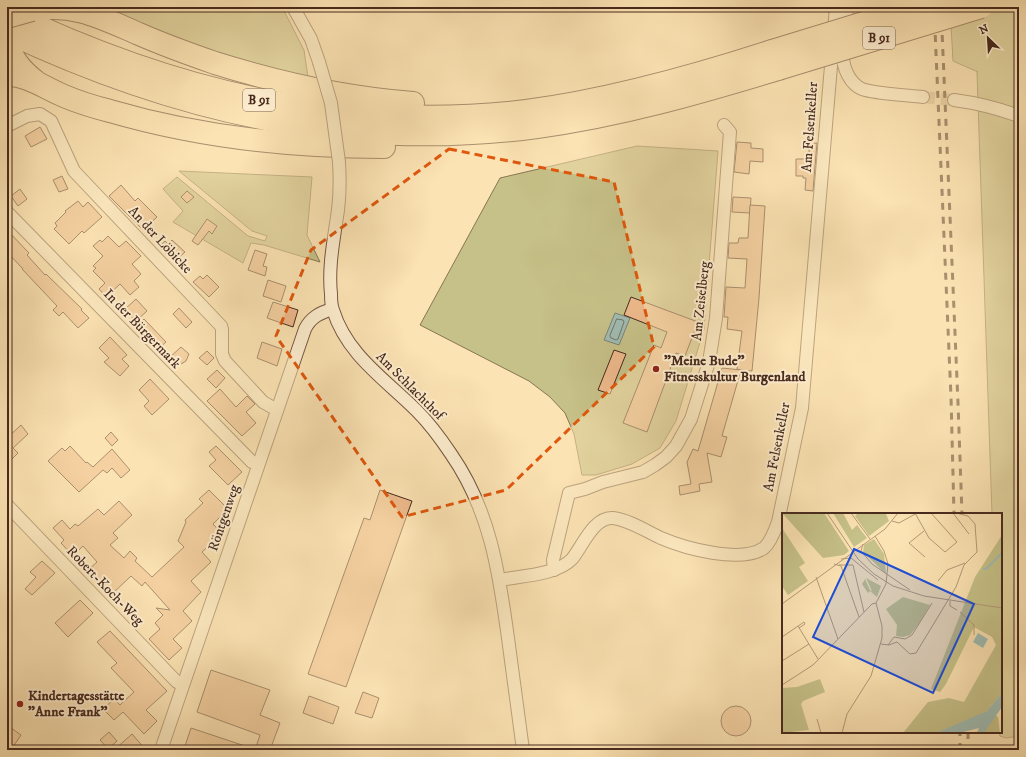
<svg xmlns="http://www.w3.org/2000/svg" width="1026" height="757" font-family="'IM FELL DW Pica',serif">
<style>
.green{fill:#c6c188;stroke:#867653}
.water{fill:#a0bdb3;stroke:#7c8277}
.lines{fill:none;stroke-linecap:round;stroke-linejoin:round}
.shore{stroke:#747468;stroke-width:1}
.building{fill:#eeba8c;stroke:#472a1e}
.street-tunnel{stroke:#d8be95;stroke-width:12;stroke-dasharray:12 6;stroke-linecap:butt}
.street-casing{stroke:#745843;stroke-width:14}
.highway-casing{stroke:#472a1e;stroke-width:24}
.street{stroke:#fdedce;stroke-width:12}
.highway{stroke:#fce3b3;stroke-width:22}
.rail{stroke:#472a1e;stroke-width:3;stroke-dasharray:7 7;stroke-linecap:butt}
.street-bridge-casing{stroke:#745843;stroke-width:14;stroke-linecap:butt}
.highway-bridge-casing{stroke:#472a1e;stroke-width:24;stroke-linecap:butt}
.street-bridge{stroke:#fdedce;stroke-width:12}
.highway-bridge{stroke:#fce3b3;stroke-width:22}
.marked{fill:none;stroke:#e0570d;stroke-width:3;stroke-dasharray:8 5;stroke-linejoin:round}
.poi-dot{fill:#8f2418;stroke:#fdedce;stroke-width:1.5}
.labels{text-anchor:middle;dominant-baseline:central;stroke-width:4;stroke-linejoin:round;paint-order:stroke}
.shield{fill:#fdedce;stroke:#7e6453;stroke-width:1}
.shield-label{font-size:13px;font-weight:bold;fill:#472a1e}
.street-label{font-size:14px;fill:#472a1e;stroke:#fdedce}
.poi-label{font-size:14px;font-weight:bold;fill:#472a1e;stroke:#fdedce;text-anchor:start}
.inset-river{fill:none;stroke:#a0bdb3;stroke-width:2}
.inset-road{fill:none;stroke:#b49977;stroke-width:1}
.view{fill:#1d4ed8;fill-opacity:0.15;stroke:#1d4ed8;stroke-width:2}
.inset-edge{fill:none;stroke:#472a1e;stroke-width:2}
</style>
<rect width="100%" height="100%" fill="#fce3b3"/>
<filter id="stains"><feTurbulence type="fractalNoise" baseFrequency=".005" numOctaves="4"/><feColorMatrix values="0 0 0 0 .2 0 0 0 0 .09 0 0 0 0 .02 0 0 0 .5 -.17"/></filter>
<radialGradient id="worn" r=".72"><stop offset=".6" stop-color="#630" stop-opacity="0"/><stop offset="1" stop-color="#630" stop-opacity=".3"/></radialGradient>
<g class="green">
<polygon points="97,7 282,7 304,50 308,77 245,63 191,46"/>
<polygon points="950,7 1019,7 1019,736 1006,738 1000,736 999,732 1001,732 1001,514 992,514 977,72 978,72 953,61"/>
<polygon points="637,146 718,151 704,329 676,421 660,448 632,464 596,475 582,475 574,434 565,413 550,397 529,381 420,325 500,178"/>
<polygon points="179,171 312,177 307,235 320,262 264,245 251,243 243,263 173,222 183,211 163,189 177,177 248,236 265,241 267,236 252,231"/>
</g>
<polygon class="water" points="615,313 630,318 619,345 604,340"/>
<g class="lines">
<polygon class="shore" points="617,319 623,320 624,322 618,339 616,340 611,338 610,336"/>
</g>
<g class="building">
<polygon points="40,127 47,139 31,147 25,136"/>
<polygon points="737,142 751,143 751,148 763,149 763,162 750,161 749,174 734,172"/>
<polygon points="817,143 813,191 805,190 806,178 803,178 803,176 796,176 796,159 809,159 809,144"/>
<polygon points="62,176 68,189 59,192 53,180"/>
<polygon points="121,185 135,201 138,198 157,217 143,230 109,196"/>
<polygon points="20,189 27,199 18,206 11,196"/>
<polygon points="187,191 194,197 187,203 181,197"/>
<polygon points="733,197 751,198 750,213 732,212"/>
<polygon points="78,201 83,207 88,202 102,217 84,233 82,231 69,244 54,229 57,226 55,223 66,212 65,211"/>
<polygon points="750,205 765,206 759,298 752,371 741,370 722,436 727,437 721,457 707,453 712,482 699,484 700,491 680,495 679,486 691,484 687,462 693,449 698,451 722,368 741,370 737,369 742,331 727,329 728,317 724,317 726,287 745,288 747,259 728,258 729,243 738,243 739,238 748,238"/>
<polygon points="207,219 217,226 212,234 209,231 198,245 192,241"/>
<polygon points="7,230 29,253 27,255 45,275 46,274 82,309 81,310 89,318 78,328 63,312 59,316 53,310 57,306 22,269 23,269 7,252"/>
<polygon points="108,236 119,247 126,241 141,256 132,264 141,274 134,281 139,287 130,295 120,284 106,297 99,289 105,283 93,271 96,268 93,266 103,256 93,246 100,240 102,242"/>
<polygon points="172,240 185,252 174,262 159,247 165,241 168,244"/>
<polygon points="255,250 267,254 263,266 267,267 265,276 248,270"/>
<polygon points="207,275 219,287 209,297 193,282 200,276 203,279"/>
<polygon points="268,280 286,286 281,302 263,296"/>
<polygon points="631,297 698,322 685,356 676,353 647,432 623,423 654,345 661,348 667,332 624,315"/>
<polygon points="136,299 147,311 136,321 124,310"/>
<polygon points="273,302 298,310 293,327 267,318"/>
<polygon points="179,308 192,322 186,328 173,314"/>
<polygon points="144,319 166,342 159,348 138,325"/>
<polygon points="110,337 127,355 122,359 129,366 120,376 104,362 109,358 99,348"/>
<polygon points="262,342 282,349 277,366 257,358"/>
<polygon points="181,347 189,354 186,361 178,366 169,358"/>
<polygon points="614,350 626,354 610,394 598,390"/>
<polygon points="207,351 214,358 207,365 199,358"/>
<polygon points="217,370 225,378 216,388 207,379"/>
<polygon points="150,379 169,399 152,415 144,406 149,401 139,390"/>
<polygon points="220,389 236,407 247,396 255,404 246,412 256,423 242,436 207,401"/>
<polygon points="21,425 28,434 13,448 18,453 7,464 7,438"/>
<polygon points="111,432 118,440 112,446 105,438"/>
<polygon points="70,446 86,463 87,462 93,467 112,449 130,470 121,478 112,468 107,473 103,470 79,492 48,461 62,448 65,451"/>
<polygon points="216,446 242,472 228,485 209,466 216,460 209,452"/>
<polygon points="209,490 228,509 213,524 222,534 202,552 211,562 191,581 201,592 183,611 192,621 173,639 182,648 169,660 149,639 160,629 155,623 163,615 156,608 170,610 145,582 142,586 131,576 111,595 88,570 97,562 83,546 73,556 61,543 64,540 53,528 62,520 70,529 75,524 78,526 98,509 104,515 119,501 132,515 113,533 118,538 110,545 124,558 130,551 137,558 135,561 152,577 184,547 178,541 186,522 185,520 203,503 199,499"/>
<polygon points="380,490 412,501 346,687 308,674 364,518 370,520"/>
<polygon points="42,561 55,573 32,595 25,589 36,577 30,572"/>
<polygon points="80,600 93,613 68,637 55,623"/>
<polygon points="110,631 167,691 146,710 157,721 144,734 123,712 114,720 103,709 114,699 120,705 134,692 111,668 117,663 97,642"/>
<polygon points="211,670 270,690 260,715 280,723 270,750 255,750 260,735 197,712"/>
<polygon points="363,692 379,698 372,718 355,713"/>
<polygon points="309,696 339,707 333,724 303,713"/>
<circle cx="736" cy="721" r="15"/>
<polygon points="7,725 21,735 11,750 7,750"/>
<polygon points="191,728 251,748 250,750 196,750 185,746"/>
<polygon points="109,732 117,741 108,749 100,740"/>
<polygon points="132,734 146,750 114,750"/>
</g>
<g class="lines">
<polyline class="street-tunnel" points="923,97 954,100"/>
<defs>
<g id="street">
<polyline points="293,7 311,39 319,62"/>
<path d="M846 7C849 23 843 40 843 56 843 68 850 84 862 89 875 94 907 95 923 97"/>
<path d="M954 100C977 103 997 108 1019 116"/>
<polyline points="7,126 27,116 40,114 51,121 74,171 221,326 222,329 222,354 225,361 263,402 277,410"/>
<path d="M339 162C340 178 340 194 338 210 334 239 328 266 331 294 331 299 331 305 333 310 347 355 385 379 417 411 430 424 441 439 451 454 490 510 499 572 508 638 513 675 518 713 523 750"/>
<polyline points="7,212 252,462 258,465"/>
<polyline points="7,505 172,677 177,682 183,684"/>
<polyline points="554,570 553,560 569,493 585,489 603,482 643,472 655,465 666,457 676,446 691,419 709,362 716,318 730,132 724,125"/>
<path d="M500 580C520 576 557 575 572 559 582 547 594 516 613 518 629 520 646 531 661 538 684 548 741 564 764 548 771 542 775 530 778 522L802 408 836 7"/>
<path d="M161 750 305 329C311 317 320 313 332 309"/>
</g>
<g id="highway">
<path d="M32 10C73 2 102 18 139 34 164 45 189 54 215 63 279 83 346 98 413 103"/>
<path d="M7 12C172 91 342 133 526 111 610 100 692 77 772 51"/>
<path d="M7 32C177 112 349 152 537 127 619 116 699 93 778 69"/>
<path d="M7 42C12 59 21 70 35 81"/>
<path d="M7 75C28 75 45 88 64 96 78 102 94 107 110 111 199 137 291 147 384 147"/>
</g>
</defs>
<use href="#street" class="street-casing"/>
<use href="#highway" class="highway-casing"/>
<use href="#street" class="street"/>
<use href="#highway" class="highway"/>
<g class="rail">
<polyline points="934,7 951,397 954,514"/>
<polyline points="941,7 958,403 962,514"/>
<polyline points="968,732 968,750"/>
<polyline points="960,750 960,732"/>
</g>
<defs>
<polyline id="street-bridge" points="319,62 331,103 339,162"/>
<g id="highway-bridge">
<polyline points="7,17 32,10"/>
<polyline points="772,51 916,7"/>
<polyline points="778,69 981,7"/>
</g>
</defs>
<use href="#street-bridge" class="street-bridge-casing"/>
<use href="#highway-bridge" class="highway-bridge-casing"/>
<use href="#street-bridge" class="street-bridge"/>
<use href="#highway-bridge" class="highway-bridge"/>
</g>
<path d="M0 0H1026V757H0ZM449 149 614 182 654 347 506 490 402 517 276 336 311 250Z" fill="#fce3b3" fill-opacity=".55" fill-rule="evenodd"/>
<path class="marked" d="M449 149 614 182 654 347 506 490 402 517 276 336 311 250Z"/>
<g class="poi-dot">
<circle cx="656" cy="369" r="4"/>
<circle cx="20" cy="704" r="4"/>
</g>
<g class="labels">
<g class="shield">
<rect x="863" y="27" width="32" height="22" rx="3"/>
<rect x="243" y="89" width="32" height="22" rx="3"/>
</g>
<g class="shield-label">
<text x="879" y="38">B 91</text>
<text x="259" y="100">B 91</text>
</g>
<g class="street-label">
<text transform="translate(810 127) rotate(-86)">Am Felsenkeller</text>
<text transform="translate(160 240) rotate(47)">An der Löbicke</text>
<text transform="translate(701 301) rotate(-84)">Am Zeiselberg</text>
<text transform="translate(142 329) rotate(46)">In der Bürgermark</text>
<text transform="translate(410 386) rotate(45)">Am Schlachthof</text>
<text transform="translate(777 447) rotate(-79)">Am Felsenkeller</text>
<text transform="translate(224 518) rotate(-71)">Röntgenweg</text>
<text transform="translate(105 586) rotate(46)">Robert-Koch-Weg</text>
</g>
<g class="poi-label">
<text x="664" y="361">"Meine Bude"<tspan x="664" dy="16">Fitnesskultur Burgenland</tspan></text>
<text x="28" y="696">Kindertagesstätte<tspan x="28" dy="16">"Anne Frank"</tspan></text>
</g>
</g>
<g transform="translate(782 513)">
<rect width="220" height="220" fill="#fce3b3"/>
<path d="M0 0H42L67 38 62 42 41 45ZM51 0H61L70 17 75 12 85 25 72 34ZM76 0 104 1 107 8 87 23 73 3ZM0 15 23 50 17 54 26 68 6 82 0 73ZM220 22V180L205 198 192 205 154 220H121L146 189 167 185 182 189 214 132 210 124 192 114 164 171 158 179 149 176 193 64ZM92 26 102 41 104 61 81 39 82 32ZM84 65 99 73 95 84 88 78 86 80 80 71 83 66 88 77 90 78ZM121 84 148 92 136 112 128 122 121 124 114 123 115 112 104 96ZM38 166 43 179 21 188 19 191 27 217 0 220V175L15 174ZM213 202 216 204 218 220H202Z" fill="#c6c188"/>
<path d="M196 120 206 126 201 135 191 129ZM220 180V194L202 220H195L197 215 177 220H154L205 198Z" fill="#a0bdb3"/>
<path class="inset-river" d="M201 56H204L220 40"/>
<path class="inset-road" d="M45 0 76 46 92 61 111 73 142 83 220 95M69 0 88 26M133 0 147 25 163 39 175 29 149 0M171 0 187 21M110 8 117 10 135 0M142 18 127 30 143 44M81 31 79 38 90 51 128 77M59 46 69 45 96 67M52 51 59 53 77 104M57 52H71L82 99M34 64 56 126M156 68 165 57 183 50M168 88V93L175 97M0 91 103 16 116 0M178 99 192 112V122M16 113 36 146M0 124 22 109 23 111 17 115M99 131 107 132 115 129 128 141 134 140 174 74 182 52 195 39 193 11 186 3 174 0M106 132 112 124 123 126 130 122 150 90M0 148 27 131M0 172 31 152 90 91 94 90M35 206 39 220M60 220 65 201 89 163 100 125V113L94 90 104 71 106 51 102 38 93 23"/>
<path class="view" d="M72 36 192 91 151 180 31 124Z"/>
<rect width="220" height="220" class="inset-edge"/>
</g>
<rect width="1026" height="757" fill="none" stroke="#fce3b3" stroke-width="24"/>
<rect x="8" y="8" width="1010" height="741" fill="none" stroke="#472a1e" stroke-width="2"/>
<rect x="12" y="12" width="1002" height="733" fill="none" stroke="#472a1e"/>
<g transform="translate(988 38) rotate(335)" stroke="#fdedce" stroke-width="3" paint-order="stroke">
<path d="M0-3L7 15L0 10L-7 15Z" fill="#472a1e"/>
<text y="-6" font-size="11" font-weight="bold" text-anchor="middle" fill="#472a1e">N</text>
</g>
<rect width="100%" height="100%" filter="url(#stains)"/>
<rect width="100%" height="100%" fill="url(#worn)"/>
</svg>
